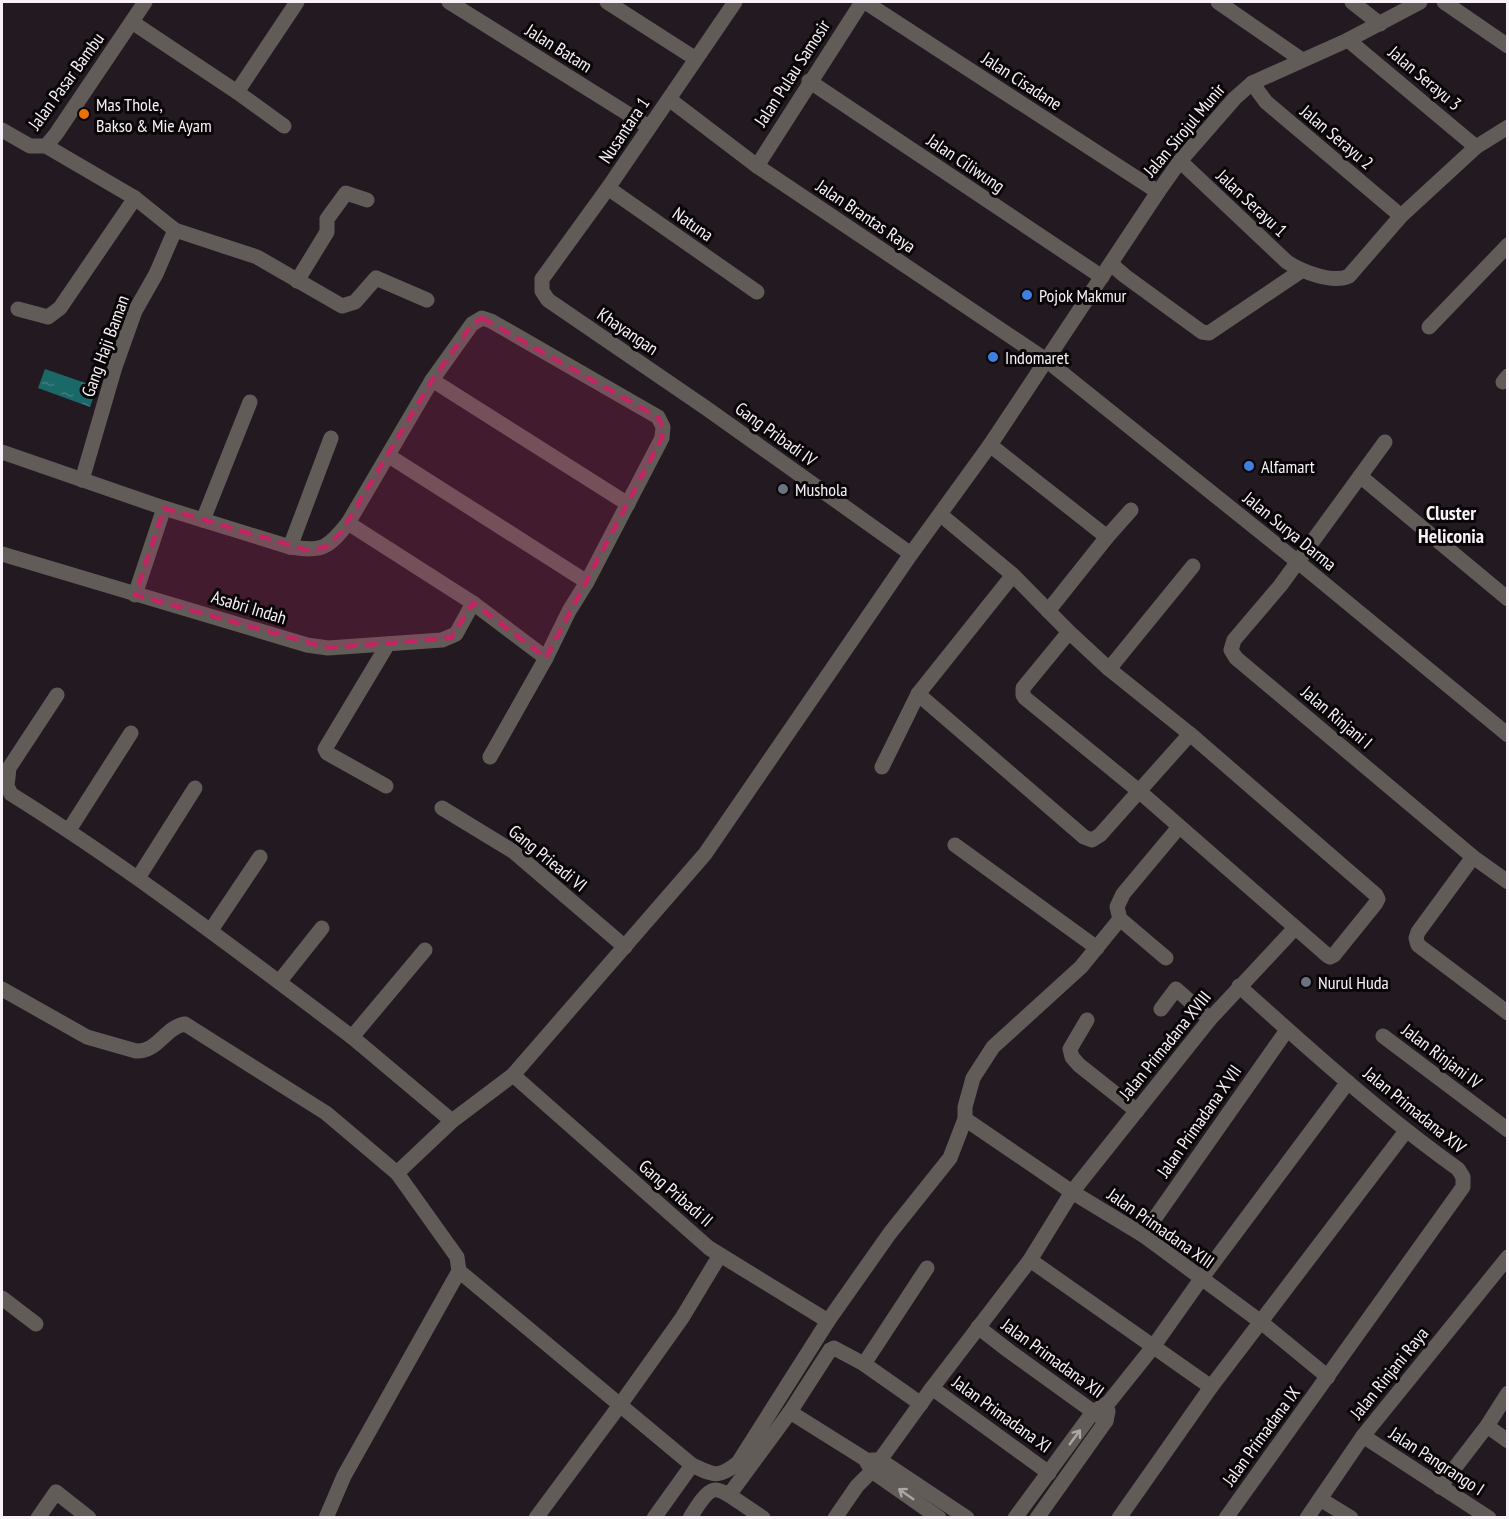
<svg xmlns="http://www.w3.org/2000/svg" width="1509" height="1519" font-family="'PT Sans Narrow',sans-serif">
<style>
.water{fill:url(#water-ripples)}
.lines{fill:none;stroke-linecap:round;stroke-linejoin:round}
.street{stroke:#625c59;stroke-width:15}
.oneway{stroke:#ada6a8}
.marked{fill:#c52363;fill-opacity:0.2;stroke:#c52363;stroke-width:4.5;stroke-dasharray:12 8;stroke-linejoin:round}
.food-dot{fill:#e8710a;stroke:#090608;stroke-width:2}
.shop-dot{fill:#3f7fe0;stroke:#090608;stroke-width:2}
.worship-dot{fill:#6b7280;stroke:#090608;stroke-width:2}
.labels{text-anchor:middle;dominant-baseline:central;stroke-width:6;stroke-linejoin:round;paint-order:stroke}
.street-label{font-size:18px;fill:#f8f1f7;stroke:#090608}
.poi-label{font-size:18px;fill:#f8f1f7;stroke:#090608;text-anchor:start}
.neighbourhood-label{font-size:20px;font-weight:bold;fill:#f8f1f7;stroke:#090608}
</style>
<defs>
<pattern id="water-ripples" width="26" height="14" patternUnits="userSpaceOnUse" patternTransform="scale(1.5)"><rect width="26" height="14" fill="#1a6868"/><path d="M2 4q2-2 4 0t4 0M15 11q2-2 4 0t4 0" fill="none" stroke="#3c7e7e"/></pattern>
</defs>
<rect width="100%" height="100%" fill="#221921"/>
<polygon class="water" points="45,369 97,387 90,407 38,388"/>
<g class="lines">
<g class="street">
<polyline points="449,2 649,127"/>
<polyline points="607,2 696,59"/>
<polyline points="735,2 608,188 542,279 542,291 548,300 706,408 911,554"/>
<polyline points="865,2 1158,192"/>
<polyline points="1218,2 1302,60"/>
<polyline points="1352,2 1380,24"/>
<polyline points="1444,2 1508,46"/>
<polyline points="132,22 237,92 284,126"/>
<polyline points="1348,40 1476,147"/>
<polyline points="809,81 1102,277"/>
<polyline points="1252,83 1266,102 1401,216"/>
<polyline points="237,92 297,2"/>
<polyline points="669,99 757,166 1046,360 1298,562 1508,735"/>
<polyline points="2,130 30,146 46,146 56,134 145,2"/>
<polyline points="46,146 135,198 175,230 257,257 342,306 355,302 376,278 427,300"/>
<path d="M1180 161 1287 262C1301 271 1332 284 1349 276L1401 216 1476 147 1508 127"/>
<polyline points="757,166 862,2"/>
<polyline points="608,188 757,292"/>
<polyline points="1111,264 1125,276 1202,332 1209,333 1301,271"/>
<polyline points="297,281 327,232 327,219 346,193 367,200"/>
<polyline points="18,309 48,317 60,308 135,198"/>
<polygon points="482,318 491,321 658,417 663,427 662,438 587,582 569,611 546,658 473,603 348,523 432,380 472,324"/>
<polyline points="1429,327 1508,245"/>
<polyline points="432,380 628,504"/>
<polyline points="1503,382 1508,376"/>
<polyline points="1385,442 1280,586 1234,640 1231,650 1236,658 1473,857 1508,882"/>
<polyline points="990,445 1107,537"/>
<path d="M2 452 164 508 290 547C323 552 328 548 348 523"/>
<polyline points="389,456 587,582"/>
<polyline points="1360,476 1508,599"/>
<polyline points="82,480 115,367 135,311 156,274 175,230"/>
<polyline points="941,515 1013,575 1069,632 1109,669 1190,734 1376,895 1378,899 1376,903 1334,955 1330,957 1328,956 1140,792 1025,698 1023,695 1023,688 1069,632"/>
<polyline points="203,520 250,402"/>
<polyline points="290,547 331,438"/>
<polyline points="2,554 307,645 328,648 442,640 456,634 473,603"/>
<polyline points="135,595 164,508"/>
<polyline points="1048,611 1107,537 1131,510"/>
<polyline points="1109,669 1193,566"/>
<polyline points="918,694 1084,837 1092,840 1100,835 1190,734"/>
<path d="M57 695 9 768 7 786 11 794C130 868 240 953 352 1037L425 950"/>
<polyline points="490,757 546,658"/>
<polyline points="882,767 918,694 1013,575"/>
<polyline points="386,786 327,753 325,749 388,644"/>
<polyline points="442,808 514,852 625,947"/>
<polyline points="69,830 131,733"/>
<polyline points="955,845 1097,948"/>
<polyline points="1473,857 1418,932 1416,938 1418,945 1508,1013"/>
<polyline points="138,878 195,788"/>
<polyline points="211,930 260,857"/>
<polyline points="1166,958 1120,919 1117,907 1123,894 1179,827"/>
<polyline points="279,982 322,928"/>
<path d="M2 989 87 1037 136 1051C158 1052 165 1027 185 1024L326 1113 397 1173"/>
<polyline points="1161,1009 1176,989 1210,1019"/>
<polyline points="1087,1020 1070,1049 1072,1057 1079,1065 1137,1111"/>
<polyline points="1383,1036 1508,1130"/>
<polyline points="352,1037 452,1121"/>
<polyline points="513,1075 709,1248 828,1321"/>
<polyline points="965,1119 1072,1192 1143,1235 1261,1322 1328,1377"/>
<polyline points="1143,1235 1287,1030"/>
<polyline points="1030,1260 1211,1387"/>
<path d="M459 1271 692 1465C714 1475 717 1479 738 1463L828 1321 890 1233 950 1158 965 1119V1107L973 1078 993 1047 1081 967 1120 919"/>
<polyline points="2,1298 36,1324"/>
<polyline points="978,1327 1009,1351 1106,1421"/>
<polyline points="864,1364 927,1268"/>
<polyline points="932,1388 1049,1473"/>
<polyline points="790,1412 865,1459 872,1471 939,1518"/>
<polyline points="1487,1426 1508,1441"/>
<polyline points="1363,1436 1489,1518"/>
<polyline points="871,1460 880,1460 967,1518"/>
<polyline points="1440,1487 1487,1426 1508,1393"/>
<polyline points="729,1495 763,1518"/>
<polyline points="1320,1499 1351,1518"/>
<polyline points="38,1518 56,1492 89,1518"/>
<polyline points="326,1518 344,1476 459,1271 457,1257 397,1173 452,1121 513,1075 705,854 911,554 990,445 1158,192 1180,161 1235,98 1252,83 1348,40 1420,2"/>
<polyline points="536,1518 620,1405 682,1318 720,1255"/>
<polyline points="654,1518 692,1465"/>
<path d="M690 1518C695 1510 705 1492 714 1490 719 1489 725 1493 729 1495L790 1412 830 1350 834 1348 864 1364 921 1404"/>
<polyline points="835,1518 857,1486 872,1471 932,1388 1030,1260 1072,1192 1210,1019 1295,928"/>
<polyline points="1015,1518 1093,1412 1109,1402 1153,1347 1201,1279 1348,1082"/>
<polyline points="1037,1518 1106,1421 1108,1411"/>
<polyline points="1119,1518 1211,1387 1406,1131"/>
<path d="M1226 1518 1463 1187V1177L1458 1169C1381 1114 1310 1050 1239 986"/>
<polyline points="1307,1518 1363,1436 1508,1257"/>
</g>
</g>
<defs><path id="oneway-shaft" d="M-6 0H5M1.5-3L5.5 0L1.5 3" fill="none" stroke-width="1.6" stroke-linecap="round" stroke-linejoin="round" transform="scale(1.5)"/></defs>
<g class="oneway">
<use href="#oneway-shaft" transform="translate(1075 1437) rotate(-54)"/>
<use href="#oneway-shaft" transform="translate(906 1494) rotate(-145)"/>
</g>
<path class="marked" d="M482 318 658 417 663 427 662 438 546 658 473 603 451 638 328 648 135 595 164 508 311 551 327 546 341 532 432 380 472 324Z"/>
<circle class="food-dot" cx="84" cy="114" r="6"/>
<g class="shop-dot">
<circle cx="1027" cy="295" r="6"/>
<circle cx="993" cy="357" r="6"/>
<circle cx="1249" cy="466" r="6"/>
</g>
<g class="worship-dot">
<circle cx="783" cy="489" r="6"/>
<circle cx="1306" cy="982" r="6"/>
</g>
<g class="labels">
<g class="street-label">
<text transform="translate(559 48) rotate(32)">Jalan Batam</text>
<text transform="translate(792 73) rotate(-57)">Jalan Pulau Samosir</text>
<text transform="translate(1425 78) rotate(40)">Jalan Serayu 3</text>
<text transform="translate(66 81) rotate(-54)">Jalan Pasar Bambu</text>
<text transform="translate(1022 81) rotate(33)">Jalan Cisadane</text>
<text transform="translate(624 130) rotate(-56)">Nusantara 1</text>
<text transform="translate(1184 130) rotate(-50)">Jalan Sirojul Munir</text>
<text transform="translate(1337 137) rotate(40)">Jalan Serayu 2</text>
<text transform="translate(966 163) rotate(34)">Jalan Ciliwung</text>
<text transform="translate(1252 203) rotate(43)">Jalan Serayu 1</text>
<text transform="translate(866 216) rotate(34)">Jalan Brantas Raya</text>
<text transform="translate(693 224) rotate(35)">Natuna</text>
<text transform="translate(628 331) rotate(34)">Khayangan</text>
<text transform="translate(105 346) rotate(-70)">Gang Haji Baman</text>
<text transform="translate(776 434) rotate(36)">Gang Pribadi IV</text>
<text transform="translate(1290 531) rotate(39)">Jalan Surya Darma</text>
<text transform="translate(249 607) rotate(17)">Asabri Indah</text>
<text transform="translate(1337 717) rotate(40)">Jalan Rinjani I</text>
<text transform="translate(548 858) rotate(39)">Gang Prieadi VI</text>
<text transform="translate(1165 1045) rotate(-51)">Jalan Primadana XVIII</text>
<text transform="translate(1442 1056) rotate(37)">Jalan Rinjani IV</text>
<text transform="translate(1415 1110) rotate(39)">Jalan Primadana XIV</text>
<text transform="translate(1199 1121) rotate(-55)">Jalan Primadana X VII</text>
<text transform="translate(676 1193) rotate(41)">Gang Pribadi II</text>
<text transform="translate(1161 1228) rotate(35)">Jalan Primadana XIII</text>
<text transform="translate(1053 1358) rotate(36)">Jalan Primadana XII</text>
<text transform="translate(1389 1373) rotate(-51)">Jalan Rinjani Raya</text>
<text transform="translate(1002 1414) rotate(36)">Jalan Primadana XI</text>
<text transform="translate(1261 1436) rotate(-54)">Jalan Primadana IX</text>
<text transform="translate(1437 1461) rotate(33)">Jalan Pangrango I</text>
</g>
<g class="poi-label">
<text x="96" y="104">Mas Thole,<tspan x="96" dy="21">Bakso &amp; Mie Ayam</tspan></text>
<text x="1039" y="295">Pojok Makmur</text>
<text x="1005" y="357">Indomaret</text>
<text x="1261" y="466">Alfamart</text>
<text x="795" y="489">Mushola</text>
<text x="1318" y="982">Nurul Huda</text>
</g>
<g class="neighbourhood-label">
<text x="1451" y="513">Cluster<tspan x="1451" dy="23">Heliconia</tspan></text>
</g>
</g>
<rect width="1509" height="1519" fill="none" stroke="#f8f1f7" stroke-width="6"/>
</svg>
